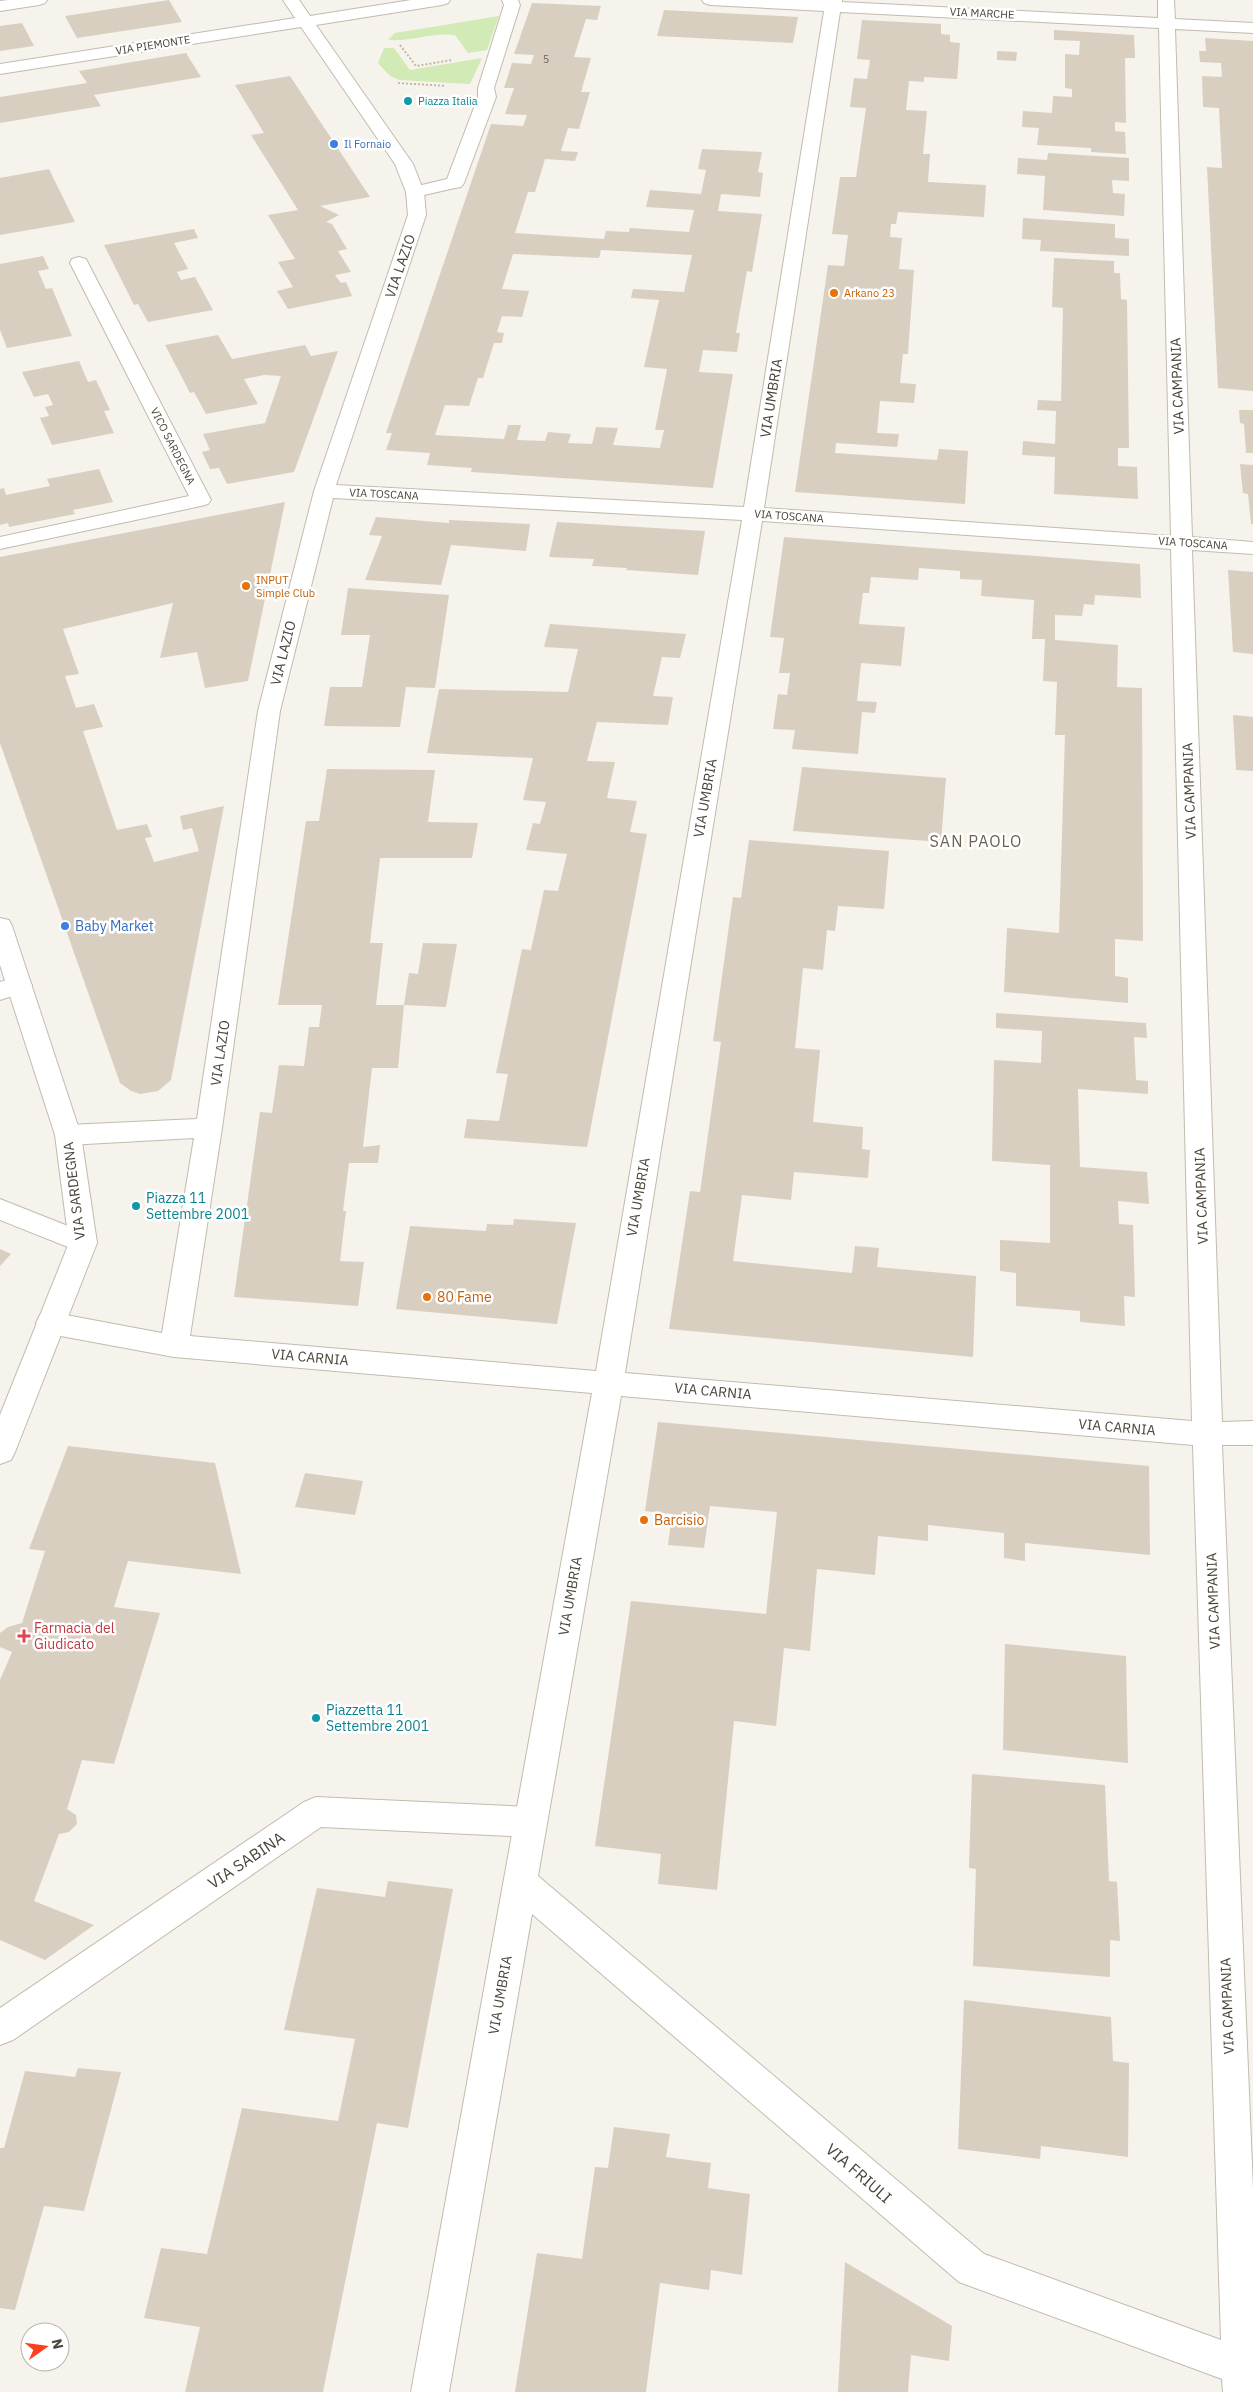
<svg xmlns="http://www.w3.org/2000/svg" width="1253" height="2392" font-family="'IBM Plex Sans',sans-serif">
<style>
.green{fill:#d2eab5}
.building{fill:#d8cfc1;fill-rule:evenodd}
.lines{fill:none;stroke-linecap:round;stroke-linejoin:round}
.pedestrian-casing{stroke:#c2bbae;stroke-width:2}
.minor-casing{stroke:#c2bbae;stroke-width:2}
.tertiary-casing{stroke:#c2bbae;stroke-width:2}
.path{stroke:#c4b79f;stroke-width:2;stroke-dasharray:2 2;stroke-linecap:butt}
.pedestrian{fill:#fff;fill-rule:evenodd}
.minor{fill:#fff;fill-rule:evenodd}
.tertiary{fill:#fff;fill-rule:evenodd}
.culture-dot{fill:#0f9aa8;stroke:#fff;stroke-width:2}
.shop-dot{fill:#3f7fe0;stroke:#fff;stroke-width:2}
.food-dot{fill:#e8710a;stroke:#fff;stroke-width:2}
.health-dot{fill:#e0444e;stroke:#fff;stroke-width:2}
.labels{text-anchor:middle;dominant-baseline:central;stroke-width:5;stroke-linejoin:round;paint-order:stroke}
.far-street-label{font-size:11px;fill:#4b4439;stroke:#fff}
.number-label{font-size:11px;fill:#6e675b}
.far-culture-label{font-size:11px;fill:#0d838f;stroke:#fff;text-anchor:start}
.far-shop-label{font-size:11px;fill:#366cbe;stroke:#fff;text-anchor:start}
.far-food-label{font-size:11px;fill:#c56008;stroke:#fff;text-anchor:start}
.street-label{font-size:14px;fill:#4b4439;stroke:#fff}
.shop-label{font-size:14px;fill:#366cbe;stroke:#fff;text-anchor:start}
.culture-label{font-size:14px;fill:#0d838f;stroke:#fff;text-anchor:start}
.food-label{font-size:14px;fill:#c56008;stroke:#fff;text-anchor:start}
.health-label{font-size:14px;fill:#be3a42;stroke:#fff;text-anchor:start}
.quarter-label{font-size:16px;letter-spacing:1px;fill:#6e6250;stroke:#fff}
.near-street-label{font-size:16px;fill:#4b4439;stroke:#fff}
</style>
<rect width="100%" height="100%" fill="#f6f3ec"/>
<g class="green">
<path d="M499 16 487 50 468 53 455 35C432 32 410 42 388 40L395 33Z"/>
<polygon points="384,48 394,48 410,70 482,58 470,84 399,80 390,76 378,63"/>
</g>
<g class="building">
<polygon points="169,0 182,22 77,38 65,16"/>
<path d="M532 3 601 6 597 20 586 19 574 57 591 58 581 92H590L579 129 568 128 561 151 578 152 575 161 545 159 535 192H528L515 233 604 239 606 231 629 232 630 228 689 232 694 210 646 207 650 190 701 194 706 170 698 169 702 149 762 152 758 172 763 173 760 197 721 194 718 211 762 214 752 272 747 271 736 333H740L737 352 703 350 699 372 733 374 713 488 471 472 472 468 427 465 430 453 386 450 392 433H386L491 124 523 126 527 115 505 114 514 88H504L512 63 531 64 534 55 514 54ZM601 250 692 255 684 292 633 289 631 298 659 300 644 367 667 369 655 430H664L660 448 613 445 618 428 596 427 592 444 568 443 571 434 548 432 545 441 517 440 521 425H508L504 439 435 435 445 405 469 406 478 378H483L494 343H502L504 333 497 332 502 316 522 317 529 291 502 289 513 254 599 258Z"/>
<polygon points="664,10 798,17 793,43 657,36"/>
<polygon points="862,20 941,24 941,34 950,35 950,42 960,43 957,79 924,77 924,82 909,81 906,110 927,111 923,154 930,154 928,182 986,185 984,217 898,212 896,224 891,224 890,237 902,238 899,269 914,270 908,354 903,354 900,383 916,384 914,403 880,401 877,433 899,434 897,447 836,443 835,453 937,460 939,449 968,451 965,504 795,492 828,265 844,266 848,235 832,234 840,177 856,177 866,108 850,107 854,78 867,79 870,60 857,59"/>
<polygon points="22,23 34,46 0,51 0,26"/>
<polygon points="1054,30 1134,35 1135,58 1125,58 1126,123 1115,122 1115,131 1125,132 1126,154 1091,152 1091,148 1037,145 1039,128 1022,127 1023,111 1052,113 1053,96 1072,97 1072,89 1065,88 1065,54 1079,55 1080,41 1054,40"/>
<polygon points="1205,38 1253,41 1253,391 1218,388 1207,167 1222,168 1219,108 1203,107 1202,76 1222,77 1221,63 1200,62 1199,51 1206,51"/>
<polygon points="997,51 1017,52 1016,61 997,60"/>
<polygon points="186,53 201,77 94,95 101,106 0,123 0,97 87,83 79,71"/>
<polygon points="290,76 370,197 320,206 339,215 326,222 332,224 347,249 338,251 351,272 335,275 341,283 346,282 352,296 288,309 277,291 293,287 278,262 295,259 268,215 298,210 251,135 264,133 235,85"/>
<polygon points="1048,153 1129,158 1129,181 1112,180 1113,193 1125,194 1124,216 1043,210 1045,176 1017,174 1018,158 1047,160"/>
<polygon points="49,169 75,222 0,235 0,178"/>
<polygon points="1023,218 1115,224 1115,238 1129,239 1129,256 1040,251 1041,240 1022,239"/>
<polygon points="194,229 198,238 174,243 188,269 177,272 181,280 195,277 213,310 148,322 138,304 134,305 104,245"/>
<polygon points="43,256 49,269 38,271 46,289 52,288 72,336 7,348 0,330 0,264"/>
<polygon points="1054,258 1114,261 1114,273 1120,273 1121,299 1127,300 1129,448 1118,448 1118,466 1137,467 1138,499 1054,494 1055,457 1022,455 1023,441 1055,444 1056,411 1037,410 1038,400 1061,401 1063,308 1052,307"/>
<polygon points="218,335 232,359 305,345 311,356 338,351 294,472 227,484 219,468 210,469 202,452 210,450 203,434 265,423 281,376 264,375 244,379 258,404 206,414 194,392 190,393 165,345"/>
<polygon points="79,361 88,382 96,380 110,410 104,411 114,433 52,445 40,418 49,416 45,407 53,405 48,394 34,397 22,372"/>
<polygon points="1239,410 1253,410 1253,453 1246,453 1244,424 1240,423"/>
<polygon points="1240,464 1253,465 1253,524 1251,524 1248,494 1243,493"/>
<polygon points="99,469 113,502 73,510 75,514 9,527 8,523 0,525 0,489 4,488 6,495 50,486 47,479"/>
<polygon points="285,502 248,681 205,688 197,652 160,658 173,603 63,629 79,674 65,676 76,708 94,704 103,727 83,731 117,830 147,824 152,837 145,838 154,862 199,851 192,828 183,830 180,816 224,806 171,1080 158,1091 140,1094 131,1091 120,1083 0,743 0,557"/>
<polygon points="376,517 449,523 449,520 530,524 526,551 451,545 441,585 365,580 382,536 369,535"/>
<polygon points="557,522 705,531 698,575 626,570 627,568 592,566 594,559 549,557"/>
<polygon points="784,537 1140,564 1141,598 1095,595 1094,605 1084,604 1082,616 1055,615 1055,640 1118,645 1117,687 1142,688 1143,941 1115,939 1115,976 1128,978 1128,1003 1004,992 1007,928 1059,933 1065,735 1055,735 1057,682 1043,681 1045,639 1032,639 1034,600 981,596 982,580 960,579 960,571 919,568 918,580 871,577 869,593 863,593 859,624 905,627 901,666 861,663 857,701 877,702 875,713 862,712 858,754 792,749 795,730 773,729 778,694 787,695 790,673 779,673 784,638 770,637"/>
<polygon points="1228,570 1253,572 1253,654 1233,652"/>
<polygon points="348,588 449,595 435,688 406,687 400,727 324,726 330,687 362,687 370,635 341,635"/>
<polygon points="550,624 686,634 680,658 662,657 653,696 673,697 668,725 597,722 587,761 615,762 607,798 637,801 630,832 647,834 587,1147 464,1138 467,1119 499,1121 508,1074 496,1073 522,949 531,950 544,890 558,891 567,854 526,850 533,823 540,824 546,802 523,800 533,758 427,753 439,689 568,692 578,649 544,647"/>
<polygon points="1233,715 1253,717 1253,771 1236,770"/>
<polygon points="802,767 946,778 941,842 793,831"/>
<polygon points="327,769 435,770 428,822 478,823 472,858 380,858 370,943 383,943 376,1005 404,1005 409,973 418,974 423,943 457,944 446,1007 404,1005 398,1068 372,1068 363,1147 380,1145 378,1163 349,1163 343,1211 346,1211 340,1261 364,1262 358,1306 234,1297 260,1112 272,1113 279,1065 304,1066 309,1027 319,1027 322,1005 278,1005 306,821 319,821"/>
<polygon points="749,840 889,851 884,909 838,906 835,931 827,930 823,970 803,968 795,1048 820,1050 813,1122 863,1127 862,1149 870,1150 868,1178 794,1172 791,1200 742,1195 733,1261 852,1273 855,1246 879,1248 877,1267 976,1276 973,1357 669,1329 690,1191 700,1192 721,1042 713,1041 733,897 741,898"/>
<polygon points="996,1013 1146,1023 1147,1038 1134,1037 1136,1080 1148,1081 1148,1094 1078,1089 1080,1167 1147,1172 1149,1204 1118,1201 1119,1224 1133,1225 1135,1297 1124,1296 1125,1326 1080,1322 1080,1311 1016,1306 1016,1273 1000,1271 1000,1240 1050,1243 1050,1165 992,1161 994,1060 1041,1063 1042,1031 996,1028"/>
<polygon points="514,1219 576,1223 557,1324 396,1309 410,1226 486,1231 487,1224 513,1225"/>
<polygon points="0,1249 11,1254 0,1266"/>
<polygon points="658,1422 1149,1466 1150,1555 1025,1543 1025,1561 1004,1558 1004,1533 928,1525 928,1541 878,1536 875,1575 817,1569 810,1651 784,1648 776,1726 734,1721 717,1890 658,1884 661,1854 595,1846 631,1601 766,1614 777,1512 710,1506 704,1548 668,1545 672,1514 645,1511"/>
<polygon points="68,1446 215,1463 241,1574 128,1561 114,1607 160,1613 114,1764 82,1760 67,1809 76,1815 77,1824 69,1832 59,1834 34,1901 94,1925 45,1960 0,1940 0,1680 12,1652 0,1647 0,1633 8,1627 22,1623 45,1551 29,1549"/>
<polygon points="305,1473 363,1481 355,1515 295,1507"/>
<polygon points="1005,1644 1126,1656 1128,1763 1003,1750"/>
<polygon points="972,1774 1105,1785 1109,1881 1117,1882 1120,1941 1110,1940 1110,1977 973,1966 976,1869 969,1868"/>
<polygon points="388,1881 453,1889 408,2128 377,2123 323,2392 185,2392 200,2327 144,2318 161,2248 207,2254 242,2108 338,2121 355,2039 284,2030 317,1888 385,1897"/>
<polygon points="964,2000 1111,2017 1113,2061 1129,2063 1128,2157 1041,2146 1040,2159 958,2149"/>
<polygon points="78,2068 121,2072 84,2211 44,2206 15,2310 0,2308 0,2148 4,2148 25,2071 75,2077"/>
<polygon points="614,2127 670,2134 666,2157 711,2163 708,2188 750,2194 742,2275 711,2270 709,2290 660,2283 646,2392 515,2392 537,2253 582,2259 595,2167 608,2168"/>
<polygon points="845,2262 952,2326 949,2361 911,2355 908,2392 838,2392"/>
</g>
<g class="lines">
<defs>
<g id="pedestrian">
<polygon points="502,0 518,0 520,5 494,88 496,97 464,183 461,187 455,188 415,197 409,196 406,192 409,188 447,179 478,97 478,88 504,5"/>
<polygon points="316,1797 530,1807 542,1811 547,1822 542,1833 530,1837 321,1827 13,2040 0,2045 0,2008 304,1802"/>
</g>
<g id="minor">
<polygon points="8,0 47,0 45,3 39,5 0,11 0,1"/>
<path d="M283 0H299L310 16 411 0H450L448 3 442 5 316 25 413 164 424 192 426 215 336 485 744 507 824 11 710 5 704 3 702 0H842V2L1158 18V0H1174L1175 19 1253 23V33L1175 29 1192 537 1253 542V554L1192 550 1222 1422 1253 1421V1445H1222L1253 2189V2392H1223L1222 2379 959 2282 532 1914 449 2392H411L592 1393 174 1357 50 1334 40 1331 36 1323 40 1315 50 1312 162 1333 194 1138 68 1145 58 1142 55 1135 58 1128 68 1125 197 1119 258 711 314 491 408 215 406 192 395 164 301 27 0 74V64L295 18ZM840 12 1159 28 1171 536 764 508ZM333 498 742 520 596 1371 190 1336 222 1128 280 711ZM762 521 1171 549 1192 1421 625 1373ZM621 1396 1193 1445 1221 2340 984 2254 538 1876Z"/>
<polygon points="79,257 86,259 88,263 211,500 208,504 201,506 0,549 0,537 189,496 70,263 72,259"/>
<polygon points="19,976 28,979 32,985 28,991 0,1000 0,982"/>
<polygon points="0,1199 93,1236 97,1243 93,1250 83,1253 0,1220"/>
</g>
<polygon id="tertiary" points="0,918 9,920 12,926 81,1135 97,1243 15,1452 11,1460 0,1464 0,1415 69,1243 55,1135 0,965"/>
</defs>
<use href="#pedestrian" class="pedestrian-casing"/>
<use href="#minor" class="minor-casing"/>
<use href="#tertiary" class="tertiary-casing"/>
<g class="path">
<polyline points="400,45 416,66 452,60"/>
<polyline points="398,83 446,86"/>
</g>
<use href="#pedestrian" class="pedestrian"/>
<use href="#minor" class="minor"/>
<use href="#tertiary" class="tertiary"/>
</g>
<g class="culture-dot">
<circle cx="408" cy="101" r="5"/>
<circle cx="136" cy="1206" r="5"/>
<circle cx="316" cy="1718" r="5"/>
</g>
<g class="shop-dot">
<circle cx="334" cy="144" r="5"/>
<circle cx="65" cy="926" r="5"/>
</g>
<g class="food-dot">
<circle cx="834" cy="293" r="5"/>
<circle cx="246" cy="586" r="5"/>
<circle cx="427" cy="1297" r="5"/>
<circle cx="644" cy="1520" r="5"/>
</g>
<path class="health-dot" d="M21.5 1628.5h5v5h5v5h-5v5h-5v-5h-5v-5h5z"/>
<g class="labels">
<g class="far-street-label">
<text transform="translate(982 13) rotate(3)">VIA MARCHE</text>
<text transform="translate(153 45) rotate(-9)">VIA PIEMONTE</text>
<text transform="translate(173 446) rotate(63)">VICO SARDEGNA</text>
<text transform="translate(384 494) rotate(3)">VIA TOSCANA</text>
<text transform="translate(789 516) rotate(4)">VIA TOSCANA</text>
<text transform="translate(1193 543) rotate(4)">VIA TOSCANA</text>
</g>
<g class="number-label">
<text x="546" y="59">5</text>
</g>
<g class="far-culture-label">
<text x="418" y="101">Piazza Italia</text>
</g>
<g class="far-shop-label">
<text x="344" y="144">Il Fornaio</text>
</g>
<g class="far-food-label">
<text x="844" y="293">Arkano 23</text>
<text x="256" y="580">INPUT<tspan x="256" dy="13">Simple Club</tspan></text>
</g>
<g class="street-label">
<text transform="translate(400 266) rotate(-71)">VIA LAZIO</text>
<text transform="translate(1177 386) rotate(-92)">VIA CAMPANIA</text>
<text transform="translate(771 398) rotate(-81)">VIA UMBRIA</text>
<text transform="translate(283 653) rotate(-76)">VIA LAZIO</text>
<text transform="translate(1189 791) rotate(-92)">VIA CAMPANIA</text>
<text transform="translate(705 798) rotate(-80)">VIA UMBRIA</text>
<text transform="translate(220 1053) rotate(-82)">VIA LAZIO</text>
<text transform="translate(74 1191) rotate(-97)">VIA SARDEGNA</text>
<text transform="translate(1201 1196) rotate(-92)">VIA CAMPANIA</text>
<text transform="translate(638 1197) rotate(-80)">VIA UMBRIA</text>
<text transform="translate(310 1357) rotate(5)">VIA CARNIA</text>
<text transform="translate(713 1391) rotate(5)">VIA CARNIA</text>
<text transform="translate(1117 1427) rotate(5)">VIA CARNIA</text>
<text transform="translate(570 1596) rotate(-80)">VIA UMBRIA</text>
<text transform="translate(1213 1601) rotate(-92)">VIA CAMPANIA</text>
<text transform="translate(500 1995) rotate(-80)">VIA UMBRIA</text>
<text transform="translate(1227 2006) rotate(-92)">VIA CAMPANIA</text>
</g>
<g class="shop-label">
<text x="75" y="926">Baby Market</text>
</g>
<g class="culture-label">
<text x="146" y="1198">Piazza 11<tspan x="146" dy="16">Settembre 2001</tspan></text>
<text x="326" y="1710">Piazzetta 11<tspan x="326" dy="16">Settembre 2001</tspan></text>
</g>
<g class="food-label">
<text x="437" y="1297">80 Fame</text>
<text x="654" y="1520">Barcisio</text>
</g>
<g class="health-label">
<text x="34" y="1628">Farmacia del<tspan x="34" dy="16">Giudicato</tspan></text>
</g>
<g class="quarter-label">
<text x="976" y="841">SAN PAOLO</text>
</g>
<g class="near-street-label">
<text transform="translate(246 1860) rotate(-34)">VIA SABINA</text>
<text transform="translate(859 2173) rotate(41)">VIA FRIULI</text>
</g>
</g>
<g transform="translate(45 2347) rotate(76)"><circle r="24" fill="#ffffff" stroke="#b7b4b0"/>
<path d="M0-4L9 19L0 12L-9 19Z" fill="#fc3f1d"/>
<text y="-8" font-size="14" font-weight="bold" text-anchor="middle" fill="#4b4439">N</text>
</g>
</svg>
